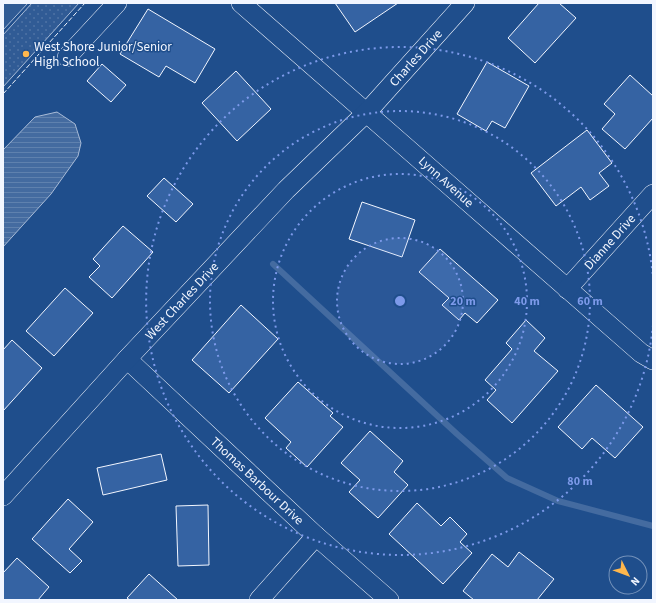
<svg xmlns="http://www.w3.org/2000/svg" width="656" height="603" font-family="'Source Sans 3',sans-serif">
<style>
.grass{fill:url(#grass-dots);stroke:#a8bbd7}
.built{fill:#305b95;stroke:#a8bbd7}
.water{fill:url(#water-rules);stroke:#a8bbd7}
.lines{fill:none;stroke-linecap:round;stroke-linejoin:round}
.stream{stroke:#446ba0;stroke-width:6}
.building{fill:#3563a3;stroke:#f2f6ff}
.street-casing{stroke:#f2f6ff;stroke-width:20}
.street{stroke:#1f4e8c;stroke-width:19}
.fence{stroke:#f2f6ff;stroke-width:1;stroke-dasharray:5 2;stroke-linecap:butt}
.ring{fill:none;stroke:#7d9aea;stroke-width:2;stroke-dasharray:2 4}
.poi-dot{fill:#ffb74d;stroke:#1f4e8c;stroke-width:1.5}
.labels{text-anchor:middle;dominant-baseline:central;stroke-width:3;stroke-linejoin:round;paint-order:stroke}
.poi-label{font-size:13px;fill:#f2f6ff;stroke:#1f4e8c;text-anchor:start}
.street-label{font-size:13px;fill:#f2f6ff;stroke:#1f4e8c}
.centre{fill:#7d9aea;stroke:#1f4e8c;stroke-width:2}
.ring-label{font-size:12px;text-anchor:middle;font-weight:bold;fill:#7d9aea;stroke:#1f4e8c;stroke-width:3;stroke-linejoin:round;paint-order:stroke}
</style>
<defs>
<pattern id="grass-dots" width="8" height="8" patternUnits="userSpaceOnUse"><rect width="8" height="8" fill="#305b95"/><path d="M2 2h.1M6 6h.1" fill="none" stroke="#4e73a5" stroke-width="1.8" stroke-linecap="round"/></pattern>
<pattern id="water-rules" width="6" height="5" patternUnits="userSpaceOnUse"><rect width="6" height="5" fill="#446ba0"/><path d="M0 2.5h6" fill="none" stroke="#5f81ae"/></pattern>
</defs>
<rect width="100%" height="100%" fill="#1f4e8c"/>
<polygon class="grass" points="32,3 79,3 3,87 3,35"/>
<polygon class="built" points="3,3 28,3 3,30"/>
<polygon class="water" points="57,112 75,124 81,143 78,156 51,194 3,247 3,150 35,117"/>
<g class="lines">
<polyline class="stream" points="273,264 457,434 507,478 558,501 653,526"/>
</g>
<g class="building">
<polygon points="335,3 398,3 355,32"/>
<polygon points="539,3 559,3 576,18 535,63 508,38"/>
<polygon points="148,9 215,49 195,83 166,66 159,77 120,54"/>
<polygon points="487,62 529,86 505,128 492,121 486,131 457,114"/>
<polygon points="102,64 126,85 111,102 87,81"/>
<polygon points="236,71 271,109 237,141 202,103"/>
<polygon points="630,75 653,96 653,118 625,149 602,129 615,114 604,104"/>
<polygon points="587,130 612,163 599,173 609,186 590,200 581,187 556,206 531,173"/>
<polygon points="164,178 193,204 176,222 147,196"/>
<polygon points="362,202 415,220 402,257 349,239"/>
<polygon points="123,226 153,252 112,298 89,277 100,266 93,259"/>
<polygon points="440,249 498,300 477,323 465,313 459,320 442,305 449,298 419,272"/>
<polygon points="65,288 93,313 54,356 26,331"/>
<polygon points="241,305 278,339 229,393 192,360"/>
<polygon points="526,320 545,338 534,351 558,371 512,423 487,400 496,390 485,380 512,349 506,343"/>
<polygon points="12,340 42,368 3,411 3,350"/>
<polygon points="298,382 333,413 330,416 343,427 307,467 286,448 291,442 265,418"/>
<polygon points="596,385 643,427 615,458 592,438 582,449 558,427"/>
<polygon points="370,431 403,461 394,472 408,485 378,518 349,492 360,480 341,463"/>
<polygon points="161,454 167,480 103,495 97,468"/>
<polygon points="68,499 93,522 69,549 82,561 70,573 32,539"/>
<polygon points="417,503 441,526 450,517 467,534 460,542 472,553 443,584 389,534"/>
<polygon points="208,505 209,565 178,566 176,506"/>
<polygon points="519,552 554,579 537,600 474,600 463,591 492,554 508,567"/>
<polygon points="17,558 49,587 38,600 3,600 3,573"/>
<polygon points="149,574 178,600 130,600 127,598"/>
</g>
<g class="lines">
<defs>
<g id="street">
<path d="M241 3C375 119 507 237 641 353L653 360"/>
<polyline points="67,57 117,3"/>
<polyline points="567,289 653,194"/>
<polyline points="127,359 316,536 389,600"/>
<polyline points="3,496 127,359 286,190 367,112 465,3"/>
<polyline points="259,600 316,536"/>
</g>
</defs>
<use href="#street" class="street-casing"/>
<use href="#street" class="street"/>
<polyline class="fence" points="3,94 85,3"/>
</g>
<circle cx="400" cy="301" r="63" fill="#7d9aea" fill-opacity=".12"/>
<g class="ring">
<circle cx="400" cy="301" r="63"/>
<circle cx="400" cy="301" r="127"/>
<circle cx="400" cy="301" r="190"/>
<path d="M653 325A254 254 0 1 1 653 277"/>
</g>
<circle class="poi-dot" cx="26" cy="54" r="4"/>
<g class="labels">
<g class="poi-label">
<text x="34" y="47">West Shore Junior/Senior<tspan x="34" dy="15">High School</tspan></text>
</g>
<g class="street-label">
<text transform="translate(416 58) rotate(-48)">Charles Drive</text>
<text transform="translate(446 182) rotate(42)">Lynn Avenue</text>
<text transform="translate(610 242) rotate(-48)">Dianne Drive</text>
<text transform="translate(182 301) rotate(-47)">West Charles Drive</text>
<text transform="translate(257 481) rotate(43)">Thomas Barbour Drive</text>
</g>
</g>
<circle cx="400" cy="301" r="6" class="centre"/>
<g class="ring-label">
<text x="463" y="305">20 m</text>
<text x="527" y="305">40 m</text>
<text x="590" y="305">60 m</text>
<text x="580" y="485">80 m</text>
</g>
<rect width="656" height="603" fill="none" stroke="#f2f6ff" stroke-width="8"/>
<g transform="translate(628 575) rotate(132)"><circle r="19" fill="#1f4e8c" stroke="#7391ba"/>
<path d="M0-3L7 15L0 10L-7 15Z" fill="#ffb74d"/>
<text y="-6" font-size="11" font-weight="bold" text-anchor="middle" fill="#f2f6ff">N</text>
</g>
</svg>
